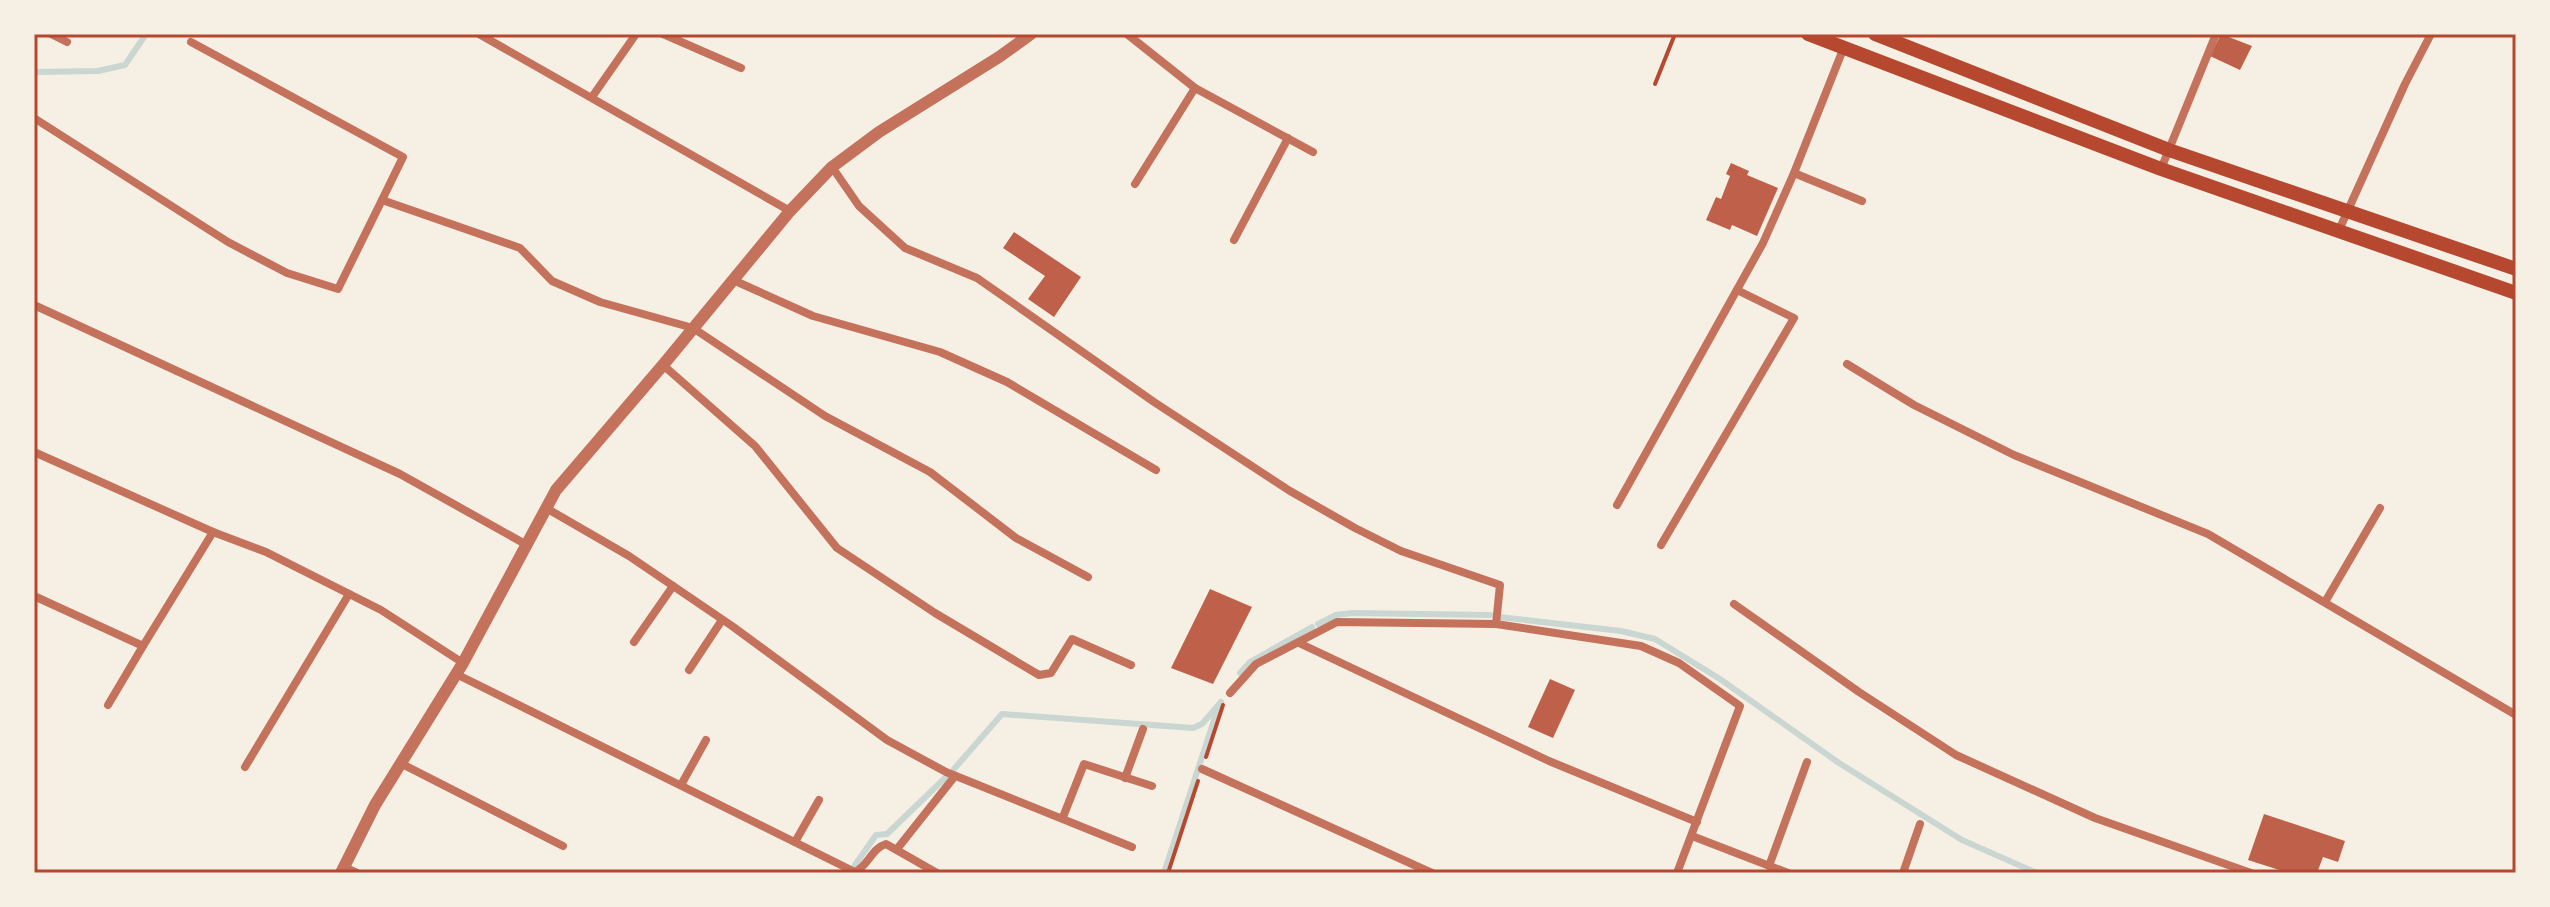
<svg xmlns="http://www.w3.org/2000/svg" width="2550" height="907" font-family="'Varela Round',sans-serif">
<style>
.lines{fill:none;stroke-linecap:round;stroke-linejoin:round}
.stream{stroke:#c9d6d2;stroke-width:6}
.building{fill:#bf614a}
.path{stroke:#b5482f;stroke-width:4}
.minor{stroke:#c5725c;stroke-width:8}
.tertiary{stroke:#c5725c;stroke-width:12}
.primary{stroke:#b5482f;stroke-width:14}
.neatline{fill:none;stroke:#b5482f;stroke-width:3}
</style>
<rect width="100%" height="100%" fill="#f6efe4"/>
<g class="lines">
<g class="stream">
<polyline points="34,72 98,71 125,65 146,34"/>
<polyline points="1499,617 1621,631 1655,639 1720,679 1839,763 1962,840 2037,873"/>
<polyline points="1318,624 1336,615 1352,613 1490,615"/>
<polyline points="1240,673 1250,662 1312,627"/>
<polyline points="954,769 1002,714 1193,728 1202,724 1221,702"/>
<polyline points="855,865 876,835 887,834 946,777"/>
<polyline points="1164,873 1219,705"/>
</g>
</g>
<g class="building">
<polygon points="2221,34 2252,46 2240,70 2210,56"/>
<polygon points="1731,163 1749,171 1747,175 1778,188 1757,236 1732,225 1730,230 1706,220 1716,197 1721,199 1730,176 1726,174"/>
<polygon points="1014,232 1081,277 1054,317 1028,299 1045,276 1003,248"/>
<polygon points="1210,589 1252,607 1213,684 1171,668"/>
<polygon points="1550,679 1575,690 1553,738 1528,727"/>
<polygon points="2264,814 2345,841 2338,862 2323,857 2317,873 2289,873 2248,860"/>
</g>
<g class="lines">
<g class="path">
<polyline points="1655,84 1675,34"/>
<polyline points="1206,757 1223,705"/>
<polyline points="1168,873 1198,781"/>
</g>
<g class="minor">
<polyline points="51,34 67,42"/>
<polyline points="479,34 790,211"/>
<polyline points="663,34 741,68"/>
<polyline points="1127,34 1195,88 1313,152"/>
<polyline points="191,42 403,157 382,200"/>
<polyline points="592,97 636,34"/>
<polyline points="34,118 228,242 287,273 338,289 382,200 520,248 552,281 600,302 693,328 825,416 930,472 1016,538 1088,577"/>
<polyline points="832,167 859,206 905,248 977,278 1154,402 1290,491 1355,528 1401,551 1500,585 1496,624"/>
<polyline points="2161,169 2216,34"/>
<polyline points="1794,173 1862,201"/>
<polyline points="1135,184 1195,88"/>
<polyline points="2339,230 2405,84 2431,34"/>
<polyline points="1234,240 1288,138"/>
<polyline points="733,280 813,316 940,352 1007,382 1156,470"/>
<polyline points="34,305 400,474 527,545"/>
<polyline points="1847,364 1914,405 2014,455 2208,534 2516,715"/>
<polyline points="663,365 755,446 837,548 935,613 1039,675 1051,673 1072,639 1131,665"/>
<polyline points="34,452 213,532 266,552 381,610 463,663"/>
<polyline points="1617,505 1763,243 1794,173 1844,47"/>
<polyline points="546,508 629,556 732,626 887,740 946,772 1132,847"/>
<polyline points="1661,545 1794,318 1737,290"/>
<polyline points="34,596 143,646 213,532"/>
<polyline points="2325,602 2380,508"/>
<polyline points="1734,604 1859,692 1956,755 2095,818 2251,873"/>
<polyline points="634,642 673,586"/>
<polyline points="1299,643 1549,761 1697,822"/>
<polyline points="689,670 722,620"/>
<path d="M456 674 855 872C868 866 872 848 886 844L937 873"/>
<polyline points="1230,693 1256,664 1337,622 1496,624 1641,646 1679,663 1740,706 1677,873"/>
<polyline points="108,705 143,646"/>
<polyline points="400,763 563,846"/>
<polyline points="245,767 349,594"/>
<polyline points="1202,769 1432,873"/>
<polyline points="1125,778 1143,729"/>
<polyline points="681,785 706,740"/>
<polyline points="1063,817 1084,764 1152,786"/>
<polyline points="1692,836 1788,873"/>
<polyline points="795,842 819,800"/>
<polyline points="897,849 955,776"/>
<polyline points="1769,866 1807,762"/>
<polyline points="344,867 357,873"/>
<polyline points="1903,873 1920,824"/>
</g>
<polyline class="tertiary" points="341,873 375,805 463,663 556,490 663,365 790,211 832,167 879,132 999,57 1031,34"/>
<g class="primary">
<polyline points="1808,34 2161,169 2516,293"/>
<polyline points="1875,34 2169,150 2516,269"/>
</g>
</g>
<rect width="2550" height="907" fill="none" stroke="#f6efe4" stroke-width="72"/>
<rect x="36" y="36" width="2478" height="835" class="neatline"/>
</svg>
